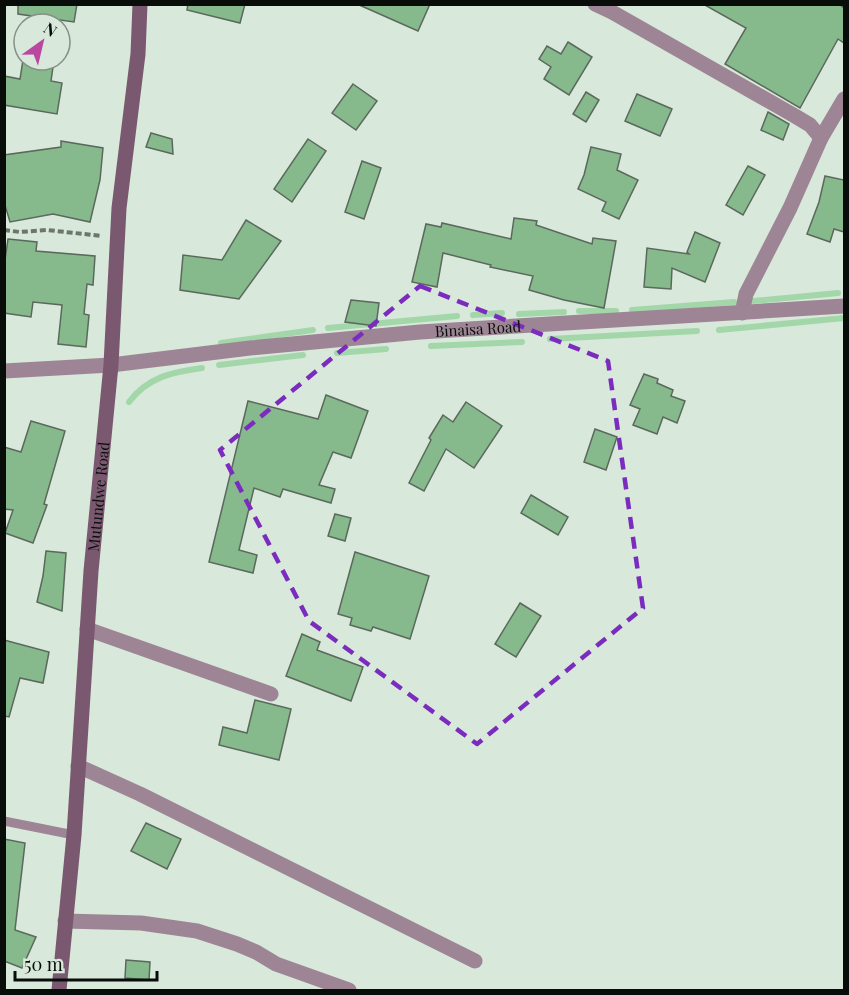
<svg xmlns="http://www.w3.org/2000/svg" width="849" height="995" font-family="'Playfair Display',serif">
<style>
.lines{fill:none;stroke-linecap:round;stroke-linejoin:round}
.stream{stroke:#a3d7aa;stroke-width:6}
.building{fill:#86b98c;stroke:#5b695d;stroke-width:1.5}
.path{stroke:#6c766d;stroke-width:4;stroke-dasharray:6 3;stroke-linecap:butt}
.lane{stroke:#9d8595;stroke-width:9}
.street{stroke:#9d8595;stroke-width:15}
.secondary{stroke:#795870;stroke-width:15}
.marked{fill:none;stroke:#7b2cbf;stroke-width:4.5;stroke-dasharray:12 8;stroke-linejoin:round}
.labels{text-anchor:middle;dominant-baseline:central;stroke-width:4.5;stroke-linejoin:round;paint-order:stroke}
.street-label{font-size:15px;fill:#080d09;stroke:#d8e8da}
</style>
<rect width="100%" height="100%" fill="#d8e8da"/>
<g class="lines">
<g class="stream">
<polyline points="753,301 838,293"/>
<polyline points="632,310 734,302"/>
<polyline points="579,311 616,311"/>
<polyline points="519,314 564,312"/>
<polyline points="473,315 502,313"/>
<polyline points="328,328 457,316"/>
<polyline points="719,330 844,318"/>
<polyline points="550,339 697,331"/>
<polyline points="221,343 313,330"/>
<polyline points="431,346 522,342"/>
<polyline points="337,353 386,349"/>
<polyline points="219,365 303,355"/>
<path d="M129 402C148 377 172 372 202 368"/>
</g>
</g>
<g class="building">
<polygon points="18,4 77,4 74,22 18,14"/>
<polygon points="188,4 245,4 240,23 187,10"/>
<polygon points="357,4 430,4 418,31"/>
<polygon points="703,4 839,4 844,8 844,43 838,39 800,108 725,64 746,28"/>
<polygon points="568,42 592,57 569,95 544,79 551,67 539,59 547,46 561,54"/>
<polygon points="23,60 54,60 51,81 62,83 57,114 4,105 4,76 20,79"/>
<polygon points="353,84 377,101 356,130 332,113"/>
<polygon points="586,92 599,100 586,122 573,114"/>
<polygon points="637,94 672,109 660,136 625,121"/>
<polygon points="768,112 789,124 783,140 761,130"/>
<polygon points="151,133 172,139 173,154 146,147"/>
<polygon points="308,139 326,151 292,202 274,189"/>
<polygon points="61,141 103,148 100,180 90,222 53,214 10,222 4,202 4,155 61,147"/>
<polygon points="591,147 621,154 617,170 638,180 619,219 602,211 606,202 578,189 584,175"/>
<polygon points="362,161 381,168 364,219 345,212"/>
<polygon points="748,166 765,175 743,215 726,205"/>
<polygon points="825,176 844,180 844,232 834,229 830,242 807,234 819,202"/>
<polygon points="514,218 537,221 536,225 592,244 593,238 616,241 604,308 564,300 529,290 533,276 490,267 491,265 443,253 437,287 412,282 426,224 441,227 442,223 511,239"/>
<polygon points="246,220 281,241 239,299 180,290 183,255 222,260"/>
<polygon points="695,232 720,243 705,282 672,268 671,289 644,287 647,248 689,254 687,252"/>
<polygon points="8,239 37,242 36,251 95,256 93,285 87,284 84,314 89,315 86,347 58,344 62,305 33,302 31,317 4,313 4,267"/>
<polygon points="351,300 379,303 376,326 345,322"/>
<polygon points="644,374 658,379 657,383 673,390 671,396 685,401 677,423 663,417 657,434 633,425 640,409 630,405"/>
<polygon points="326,395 368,411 351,458 333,452 319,485 335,489 331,503 283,489 280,497 254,488 239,550 257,555 253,573 209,562 248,401 318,419"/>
<polygon points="466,402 502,426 474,468 446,449 424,491 409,483 431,440 429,438 443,415 453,422"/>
<polygon points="31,421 65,431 44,504 47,505 33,543 5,533 13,510 4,509 4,447 21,452"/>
<polygon points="595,429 617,437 606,470 584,462"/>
<polygon points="531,495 568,517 558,535 521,513"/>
<polygon points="335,514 351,518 345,541 328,536"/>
<polygon points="46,551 66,553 62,611 37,602 43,576"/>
<polygon points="355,552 429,576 410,639 373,627 371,631 350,625 352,618 338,614"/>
<polygon points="520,603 541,616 516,657 495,644"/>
<polygon points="302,634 320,642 317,650 363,667 351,701 286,676"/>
<polygon points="4,640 49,652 43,683 20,678 9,717 4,716"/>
<polygon points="255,700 291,709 279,760 219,745 223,727 247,733"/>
<polygon points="146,823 181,839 167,869 131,851"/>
<polygon points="4,839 25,843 15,930 36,937 22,968 4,961"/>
<polygon points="126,960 150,962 149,980 125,978"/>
</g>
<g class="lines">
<polyline class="path" points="4,230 20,232 47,230 102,236"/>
<polyline class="lane" points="4,821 74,835"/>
<g class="street">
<polyline points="595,4 612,12 795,116 810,125 821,138 790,208 746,294 742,313"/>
<polyline points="821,138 844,99"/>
<path id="s1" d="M4 371 111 365 250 348 420 332 844 306"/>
<polyline points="87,629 271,694"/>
<polyline points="78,766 140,794 475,961"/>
<polyline points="65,921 141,923 197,931 237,944 256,952 276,964 349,990"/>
</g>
<path class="secondary" id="s2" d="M59 990 74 835 91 571 111 365 119 208 138 54 140 4"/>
</g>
<path class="marked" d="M420 286 608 361 643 608 477 744 309 621 220 450Z"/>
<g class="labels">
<g class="street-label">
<text stroke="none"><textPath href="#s1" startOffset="476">Binaisa Road</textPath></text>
<text stroke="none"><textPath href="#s2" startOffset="495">Mutundwe Road</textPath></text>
</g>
</g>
<rect width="849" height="995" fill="none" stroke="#080d09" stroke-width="12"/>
<g transform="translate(42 42) rotate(34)"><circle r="28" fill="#d8e8da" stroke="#859086" stroke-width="1.5"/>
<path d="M0-4.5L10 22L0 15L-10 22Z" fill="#ba47a0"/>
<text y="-9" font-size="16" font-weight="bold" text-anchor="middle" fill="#080d09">N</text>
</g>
<path d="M15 971v9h142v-9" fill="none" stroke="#080d09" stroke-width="3"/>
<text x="24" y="971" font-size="18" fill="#080d09" stroke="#d8e8da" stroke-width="4.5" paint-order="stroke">50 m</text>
</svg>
